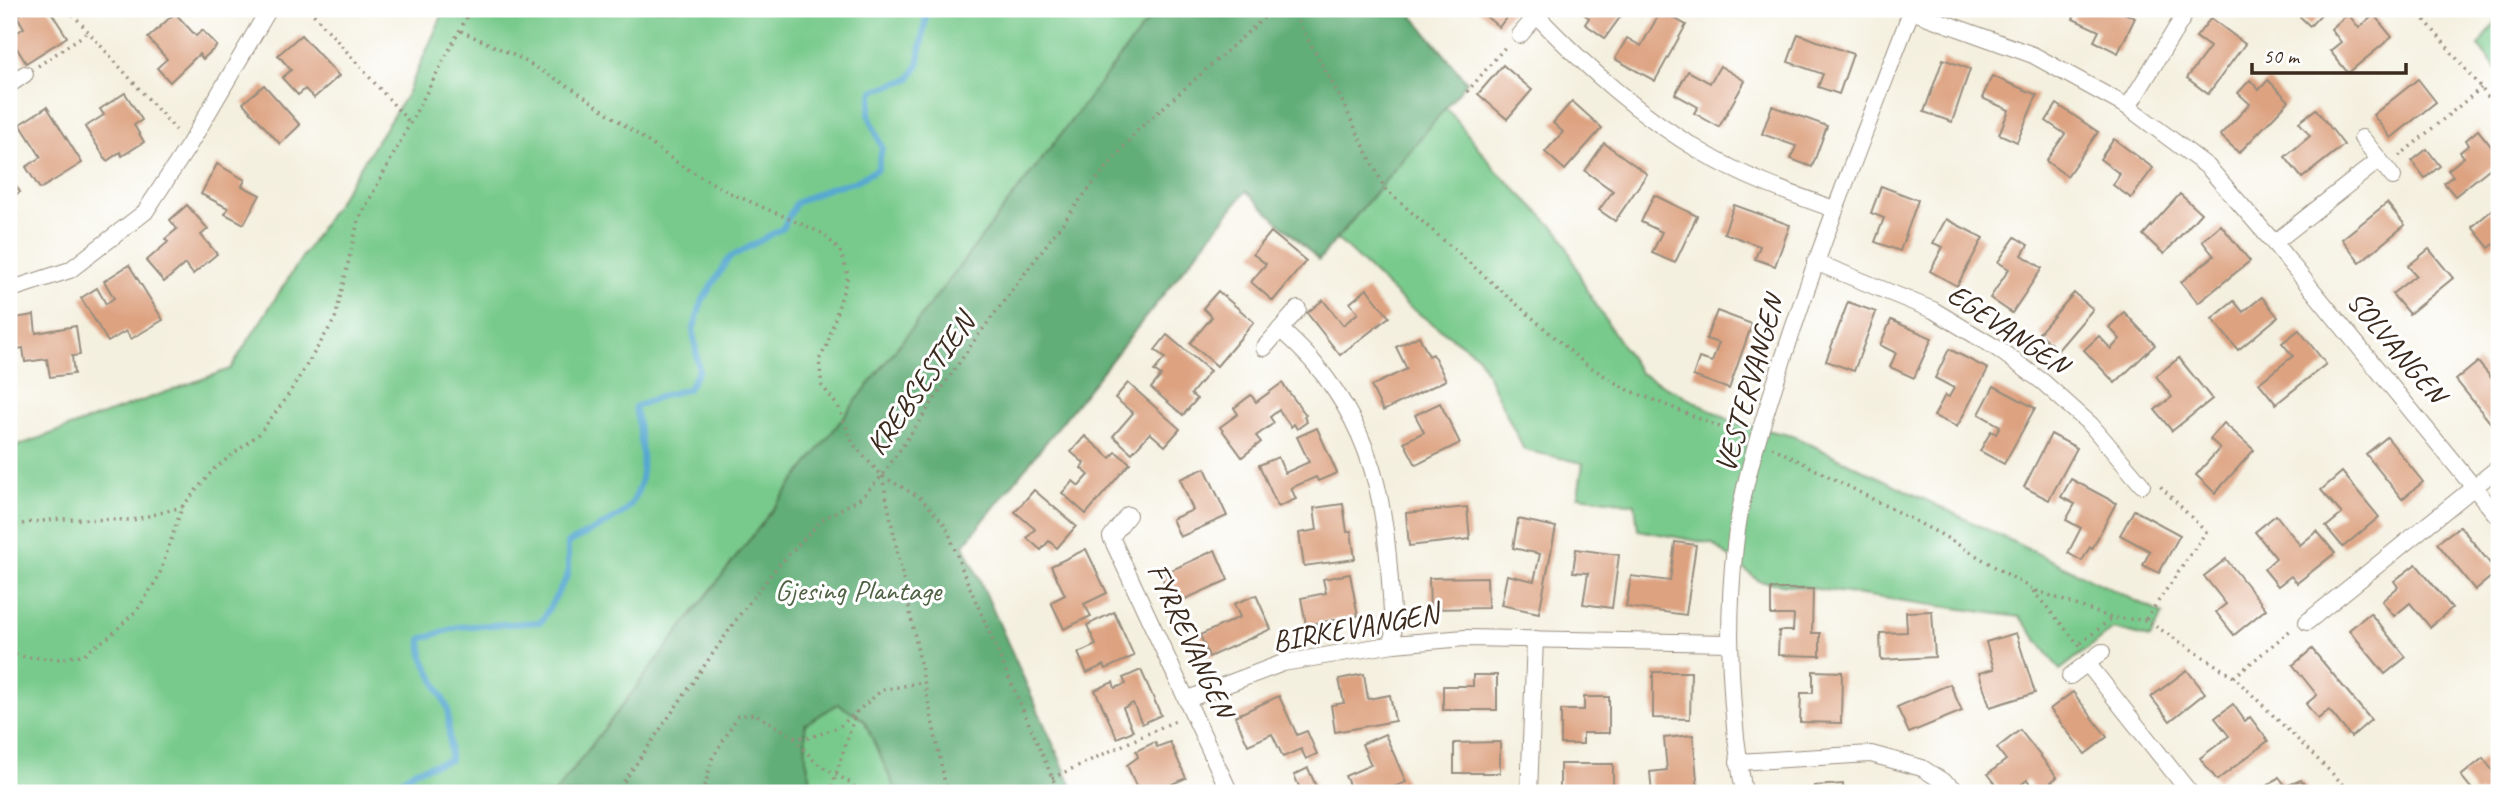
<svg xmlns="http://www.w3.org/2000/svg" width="2508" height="802" font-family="Caveat,sans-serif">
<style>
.green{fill:#78ca8c;stroke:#5a7a55;stroke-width:2}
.forest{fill:#62ae78;stroke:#4e6c4b;stroke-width:2}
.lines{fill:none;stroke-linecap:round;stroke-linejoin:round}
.stream{stroke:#56a8d1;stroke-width:6}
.building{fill:#dda280}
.minor-casing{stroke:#988d7e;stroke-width:18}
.path{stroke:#988d7e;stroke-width:3.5;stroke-dasharray:2 5;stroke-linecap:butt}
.minor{stroke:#fff;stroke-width:16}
.labels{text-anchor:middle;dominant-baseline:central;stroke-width:6;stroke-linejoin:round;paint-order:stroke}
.street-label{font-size:30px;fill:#3b2a1e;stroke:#fff}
.park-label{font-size:30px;fill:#506244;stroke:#fff}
</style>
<rect width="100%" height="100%" fill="#fff"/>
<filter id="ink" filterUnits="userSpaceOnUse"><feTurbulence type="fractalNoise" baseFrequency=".0143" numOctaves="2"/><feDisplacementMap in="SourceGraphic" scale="14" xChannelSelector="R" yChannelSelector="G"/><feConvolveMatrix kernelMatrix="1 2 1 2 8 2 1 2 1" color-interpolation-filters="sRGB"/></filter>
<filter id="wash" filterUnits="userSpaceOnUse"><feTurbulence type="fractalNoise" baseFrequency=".00686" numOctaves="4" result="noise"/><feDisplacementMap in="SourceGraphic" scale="28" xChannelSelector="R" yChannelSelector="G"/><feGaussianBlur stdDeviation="1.57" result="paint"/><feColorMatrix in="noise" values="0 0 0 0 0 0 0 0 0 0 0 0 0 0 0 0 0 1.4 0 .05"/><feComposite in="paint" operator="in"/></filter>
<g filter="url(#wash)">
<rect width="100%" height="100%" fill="#f4f0df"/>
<g class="green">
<polygon points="445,9 1157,9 555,793 9,793 9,449 230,369 407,94"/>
<polygon points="2499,17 2499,72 2478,46"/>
<polygon points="1446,107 1497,171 1561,234 1587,291 1640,373 1735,423 1793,436 2163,614 2150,638 2113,629 2060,670 2020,617 1759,581 1713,544 1638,530 1635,504 1578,496 1583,463 1524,450 1478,356 1408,306 1337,239"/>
<polygon points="838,704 864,720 897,793 814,793 806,759 805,724"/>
</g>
<polygon class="forest" points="1157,9 1416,9 1412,15 1467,82 1319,260 1246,191 964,545 1075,793 897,793 864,720 838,704 805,724 806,759 814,793 555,793"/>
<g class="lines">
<path class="stream" d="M382 793 416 770 450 760 448 709 423 657 421 639 458 627 541 622 568 575V543C582 535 615 521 625 511 652 485 641 440 635 407L661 396 688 389 699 370 693 331 702 301 729 258 783 228 796 203 831 187 854 182 878 169 882 148 869 115 873 91 909 79 918 66 927 10 929 9"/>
</g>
<g id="blocks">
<g class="building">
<polygon points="29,9 49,9 67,37 26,63 10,37 24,28 17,16"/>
<polygon points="1477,9 1513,9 1499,27"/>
<polygon points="1577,9 1626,9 1605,38 1585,24 1589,18"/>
<polygon points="2078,9 2116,9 2135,18 2118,53 2094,41 2099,31 2073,19"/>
<polygon points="2292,9 2326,9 2310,26"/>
<polygon points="1661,11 1686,25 1655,81 1615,59 1627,38 1641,46"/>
<polygon points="175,13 196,36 202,30 217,46 203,59 199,54 170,82 157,68 167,59 148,38"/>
<polygon points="2348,14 2359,28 2374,15 2392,37 2348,73 2330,51 2341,42 2331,29"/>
<polygon points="2211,18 2245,44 2208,94 2187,78 2210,47 2196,37"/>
<polygon points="1798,34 1853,54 1839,94 1818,87 1823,74 1788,62"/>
<polygon points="301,35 339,76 314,98 305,89 298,95 282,78 291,70 278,55"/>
<polygon points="1943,59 1970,69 1952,122 1924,112"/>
<polygon points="1503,65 1532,90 1507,119 1478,94"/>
<polygon points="1720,66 1745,81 1719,127 1694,113 1698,107 1675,94 1688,71 1710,83"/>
<polygon points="1992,76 2037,95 2017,142 1999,134 2009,110 1982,98"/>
<polygon points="2418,79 2436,102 2391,138 2373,115"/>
<polygon points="2250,80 2259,90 2268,80 2289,101 2239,153 2220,135 2250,104 2238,93"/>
<polygon points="264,85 300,125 280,144 243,103"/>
<polygon points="125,93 142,120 134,125 144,142 122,156 120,152 107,161 85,127 104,115 100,109"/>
<polygon points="1572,101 1602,128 1565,170 1545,152 1563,132 1553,123"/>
<polygon points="2057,104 2098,132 2067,176 2046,161 2065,134 2046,121"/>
<polygon points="1772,106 1827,126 1812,167 1791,159 1796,146 1762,134"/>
<polygon points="47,107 82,163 40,189 26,167 41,157 20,124"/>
<polygon points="2316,109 2344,145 2302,178 2285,157 2310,136 2299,122"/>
<polygon points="2478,130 2499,156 2499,161 2455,196 2444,183 2453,176 2448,170 2464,157 2460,152 2469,145 2466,140"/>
<polygon points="2114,139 2153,168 2131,198 2113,185 2120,174 2100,159"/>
<polygon points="1604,143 1647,174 1615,221 1599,210 1613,191 1585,171"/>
<polygon points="2427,149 2440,166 2425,178 2412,161"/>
<polygon points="217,164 245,180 242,186 260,195 244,224 225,214 228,208 201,194"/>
<polygon points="9,176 20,192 9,199"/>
<polygon points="1881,186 1918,200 1900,251 1875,242 1884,218 1871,213"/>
<polygon points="2180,194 2201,213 2164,254 2143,235"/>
<polygon points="1654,195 1697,216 1675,263 1652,253 1662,232 1641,222"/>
<polygon points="2387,203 2405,225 2360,262 2342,239"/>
<polygon points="2499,204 2499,240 2489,248 2472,227"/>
<polygon points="187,205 208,229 201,235 217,254 193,274 185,264 164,282 146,261 168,242 165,239 177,229 170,220"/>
<polygon points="1734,205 1790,225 1775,266 1755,259 1760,246 1724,233"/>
<polygon points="1946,219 1983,238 1957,286 1930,271 1943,247 1933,243"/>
<polygon points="2221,225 2250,261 2198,303 2181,282 2214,256 2202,241"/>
<polygon points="1271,232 1306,261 1273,301 1251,282 1266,264 1253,254"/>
<polygon points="2015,237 2028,245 2022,255 2042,268 2012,313 1990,298 2009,269 1998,262"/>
<polygon points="2429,249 2453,278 2409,314 2392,294 2416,275 2408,266"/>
<polygon points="129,265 163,320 131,339 126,331 108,342 81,298 97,288 106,304 114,298 104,281"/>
<polygon points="1367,289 1389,317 1340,355 1307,313 1323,300 1343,325 1358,313 1350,303"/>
<polygon points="1218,291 1254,322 1217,366 1190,343 1212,317 1203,308"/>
<polygon points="2074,293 2093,309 2058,350 2039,333"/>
<polygon points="2262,297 2278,317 2238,350 2212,319 2234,301 2243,312"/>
<polygon points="1848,302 1876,312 1854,371 1826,361"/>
<polygon points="1717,311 1752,324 1729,389 1693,376 1699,358 1712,362 1719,343 1706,339"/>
<polygon points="2124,312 2155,345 2115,383 2084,350 2099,336 2111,349 2120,339 2109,327"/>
<polygon points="34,315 36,333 76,326 80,355 72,356 74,374 50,377 47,359 25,362 23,348 11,350 9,319"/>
<polygon points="1891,320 1932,338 1914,378 1890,367 1896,353 1880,345"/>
<polygon points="2299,330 2326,364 2276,404 2259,383 2293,356 2282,343"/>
<polygon points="1167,335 1210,371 1191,394 1197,399 1183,415 1151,388 1161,376 1154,371 1165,358 1155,350"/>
<polygon points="1419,336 1429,356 1433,354 1446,380 1383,411 1371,386 1407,369 1396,347"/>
<polygon points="1949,349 1988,369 1957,427 1934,416 1945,395 1949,397 1954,388 1935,378"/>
<polygon points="2179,358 2212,399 2172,431 2155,410 2172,397 2156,376"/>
<polygon points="2478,362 2499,387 2499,421 2493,426 2456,380"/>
<polygon points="1128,383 1180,429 1165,446 1150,433 1132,453 1113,436 1133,413 1115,398"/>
<polygon points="1282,383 1306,415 1304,417 1307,422 1297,429 1294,424 1291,427 1279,410 1270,417 1274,423 1256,436 1261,442 1242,457 1220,427 1238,414 1234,408 1251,395 1256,402"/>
<polygon points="1994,386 2035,408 2004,464 1980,451 1991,431 1996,434 2000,426 1979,414"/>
<polygon points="1440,403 1460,443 1416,465 1404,442 1424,432 1415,415"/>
<polygon points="2224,423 2254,450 2215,493 2196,475 2220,448 2210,439"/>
<polygon points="1317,428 1337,473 1318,481 1316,477 1291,488 1296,499 1278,507 1259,465 1278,457 1285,473 1309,462 1297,437"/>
<polygon points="2051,434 2077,448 2049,500 2024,487"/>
<polygon points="1085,436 1110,458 1116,452 1130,463 1086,514 1062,493 1073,481 1079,486 1089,475 1081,468 1084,463 1071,452"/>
<polygon points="2387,437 2423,482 2402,499 2366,454"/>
<polygon points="1205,468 1227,516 1180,537 1172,519 1193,510 1180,479"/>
<polygon points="2342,472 2379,517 2343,547 2326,527 2342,514 2321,490"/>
<polygon points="2071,479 2116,503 2092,549 2090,547 2082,561 2068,553 2081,528 2066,520 2075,504 2061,497"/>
<polygon points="1034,490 1076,526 1057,548 1049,541 1041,550 1027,538 1035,529 1015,512"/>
<polygon points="1343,504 1347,532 1351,531 1355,559 1304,566 1299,533 1317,530 1314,508"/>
<polygon points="1467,507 1470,539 1409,546 1406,513"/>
<polygon points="2134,510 2180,535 2159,573 2143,565 2150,551 2120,535"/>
<polygon points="2276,515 2300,545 2317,531 2335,553 2297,583 2291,576 2278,586 2264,569 2276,558 2255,532"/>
<polygon points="1518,519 1556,527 1539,613 1501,605 1507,575 1534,581 1540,554 1513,548"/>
<polygon points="2460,526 2497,572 2475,590 2437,543"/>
<polygon points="1675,542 1696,545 1686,615 1626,607 1631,576 1670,581"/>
<polygon points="1086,549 1107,593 1084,604 1091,616 1064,629 1051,602 1065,595 1051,566"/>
<polygon points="1576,549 1619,555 1612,608 1583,604 1588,573 1573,572"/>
<polygon points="1215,550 1228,580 1174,604 1161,575"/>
<polygon points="2226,559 2266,609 2234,635 2216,612 2226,604 2204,576"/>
<polygon points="2416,564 2452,608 2430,627 2410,603 2394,616 2382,601 2398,587 2394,581"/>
<polygon points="1350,574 1358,616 1306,625 1301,598 1326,593 1323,579"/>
<polygon points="1487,577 1488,608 1430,609 1429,578"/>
<polygon points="1771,589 1813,589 1812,633 1820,633 1820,656 1778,655 1779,631 1793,631 1794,615 1771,615"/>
<polygon points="1256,595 1271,629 1209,657 1200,635 1240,617 1234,604"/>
<polygon points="1932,611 1935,657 1881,660 1880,633 1907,632 1906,612"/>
<polygon points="1114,612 1134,656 1106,669 1104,665 1087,673 1078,653 1096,645 1087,625"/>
<polygon points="2370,613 2406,657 2385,674 2349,630"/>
<polygon points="2016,633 2035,693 1990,707 1979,673 1994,669 1986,642"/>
<polygon points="2312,649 2371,720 2351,737 2329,710 2318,719 2306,704 2317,695 2293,665"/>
<polygon points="1141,670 1161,715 1142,724 1133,703 1123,708 1133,731 1117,738 1095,690 1113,682 1115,688 1126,684 1123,678"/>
<polygon points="2187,670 2205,693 2170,721 2151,697"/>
<polygon points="1813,671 1842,672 1841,723 1800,722 1801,693 1813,693"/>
<polygon points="1653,672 1691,672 1690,719 1653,718"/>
<polygon points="1364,674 1368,699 1390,695 1395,721 1335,732 1331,705 1344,703 1339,679"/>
<polygon points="1473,675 1497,675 1497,710 1443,710 1443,686 1473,686"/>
<polygon points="1950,684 1962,711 1909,733 1897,707"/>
<polygon points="2073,692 2107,737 2085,754 2050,709"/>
<polygon points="1279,696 1297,735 1307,731 1317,754 1306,759 1301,749 1283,757 1272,734 1248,745 1235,716"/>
<polygon points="1584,697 1609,697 1609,733 1583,733 1583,744 1561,744 1561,710 1584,710"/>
<polygon points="2233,704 2245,721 2250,717 2268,741 2217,780 2200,758 2229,736 2215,718"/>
<polygon points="2020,730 2057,777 2038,793 2027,780 2011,793 2003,793 1988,774 2006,760 1997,748"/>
<polygon points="1385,734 1406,782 1380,793 1353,793 1345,776 1371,765 1362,744"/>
<polygon points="1693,735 1698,791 1652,793 1650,772 1667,770 1664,738"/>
<polygon points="1155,742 1157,747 1170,742 1186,778 1172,784 1176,792 1174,793 1139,793 1127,765 1138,757 1136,751"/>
<polygon points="1500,742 1500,773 1454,773 1454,743"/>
<polygon points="2483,758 2499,779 2499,793 2475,793 2461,776"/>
<rect x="1560" y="764" width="53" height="29"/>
<polygon points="1308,768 1319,793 1302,793 1294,775"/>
<polygon points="2279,777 2286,786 2301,780 2311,793 2259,793"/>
<polygon points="1843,784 1844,793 1815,793 1814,786"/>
</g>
</g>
</g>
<g filter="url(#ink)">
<use href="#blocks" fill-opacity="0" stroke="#988d7e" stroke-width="2"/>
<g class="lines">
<defs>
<g id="minor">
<polyline points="1911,11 2033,55 2128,107 2208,167 2274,243 2499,518"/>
<path d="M1537 16C1587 68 1639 115 1702 152 1743 177 1789 193 1834 209"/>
<polyline points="1520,35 1542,9"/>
<polyline points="9,85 25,74"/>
<polyline points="2128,107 2188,9"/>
<polyline points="2362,138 2393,177"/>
<polyline points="2274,243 2379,160"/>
<polyline points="1815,262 1933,310 1998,349 2043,382 2091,425 2142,485"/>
<polyline points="9,290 70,270 145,212 189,145 269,9"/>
<path d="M1280 329C1292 340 1304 351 1314 363 1388 449 1387 538 1394 644"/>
<polyline points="1264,348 1298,309"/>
<polyline points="1128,515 1111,537 1230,793"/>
<polyline points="2307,622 2499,467"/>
<polyline points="2087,663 2190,793"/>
<polyline points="2070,676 2102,652"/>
<polyline points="1188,699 1283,663 1394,644 1465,638 1729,643"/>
<polyline points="1738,762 1871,754 1922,768 1961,793"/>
<polyline points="1529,793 1535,639"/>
<path d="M1744 793C1730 712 1726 627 1735 546 1742 481 1764 418 1784 356 1822 239 1868 124 1912 9"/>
</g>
</defs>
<use href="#minor" class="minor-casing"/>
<g class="path">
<polyline points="68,9 176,130"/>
<polyline points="309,9 410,123"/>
<polyline points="1291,9 1340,97 1385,189 1584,363 1624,388 1742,436"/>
<polyline points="2416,9 2499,110"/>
<polyline points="461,31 518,57 575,90 682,166 728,192 824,234 840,251 848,275 827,345 819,360 822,386 838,406 853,444 882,476 921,498 946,526 964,574 1059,793"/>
<polyline points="38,66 88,32"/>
<polyline points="1467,92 1506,46"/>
<polyline points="2399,156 2481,88"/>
<polyline points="1772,447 1942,535 2032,589 2112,618 2146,620 2234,677 2352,793"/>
<polyline points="882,476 947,793"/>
<polyline points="9,529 25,523 62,519 133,520 182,507"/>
<polyline points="2033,591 2080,646"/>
<polyline points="2146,619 2206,532 2160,486"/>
<polyline points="2081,643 2112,618"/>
<polyline points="9,652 25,657 61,659 84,654 111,635 138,609 159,576 182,507 214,469 259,434 285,400 335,319 358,221 471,9"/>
<polyline points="2234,677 2292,629"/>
<polyline points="794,738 816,763 851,783 859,793"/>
<polyline points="1052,778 1177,720"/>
<polyline points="616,793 741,613 778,566 822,520 862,497 882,476 974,341 1083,196 1138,130 1274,9"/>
<polyline points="703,793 712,759 738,716 755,714 793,736 809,738 839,727 882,690 924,682"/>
<polyline points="830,793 856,712"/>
</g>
<use href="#minor" class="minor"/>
</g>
</g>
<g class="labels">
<g class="street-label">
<text transform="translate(2008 329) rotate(34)">EGEVANGEN</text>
<text transform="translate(2397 347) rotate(50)">SOLVANGEN</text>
<text transform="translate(920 384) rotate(-55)">KREBSESTIEN</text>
<text transform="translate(1749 384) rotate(-74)">VESTERVANGEN</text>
<text transform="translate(1355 627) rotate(-10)">BIRKEVANGEN</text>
<text transform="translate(1191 640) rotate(65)">FYRREVANGEN</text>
</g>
<g class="park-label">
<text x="858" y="590">Gjesing Plantage</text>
</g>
</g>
<rect width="2508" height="802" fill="none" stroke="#fff" stroke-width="35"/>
<path d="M2252 63v10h154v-10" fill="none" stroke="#3b2a1e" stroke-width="3.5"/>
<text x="2263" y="63" font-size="21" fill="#3b2a1e" stroke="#ffffff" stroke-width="5" paint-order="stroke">50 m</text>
</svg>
